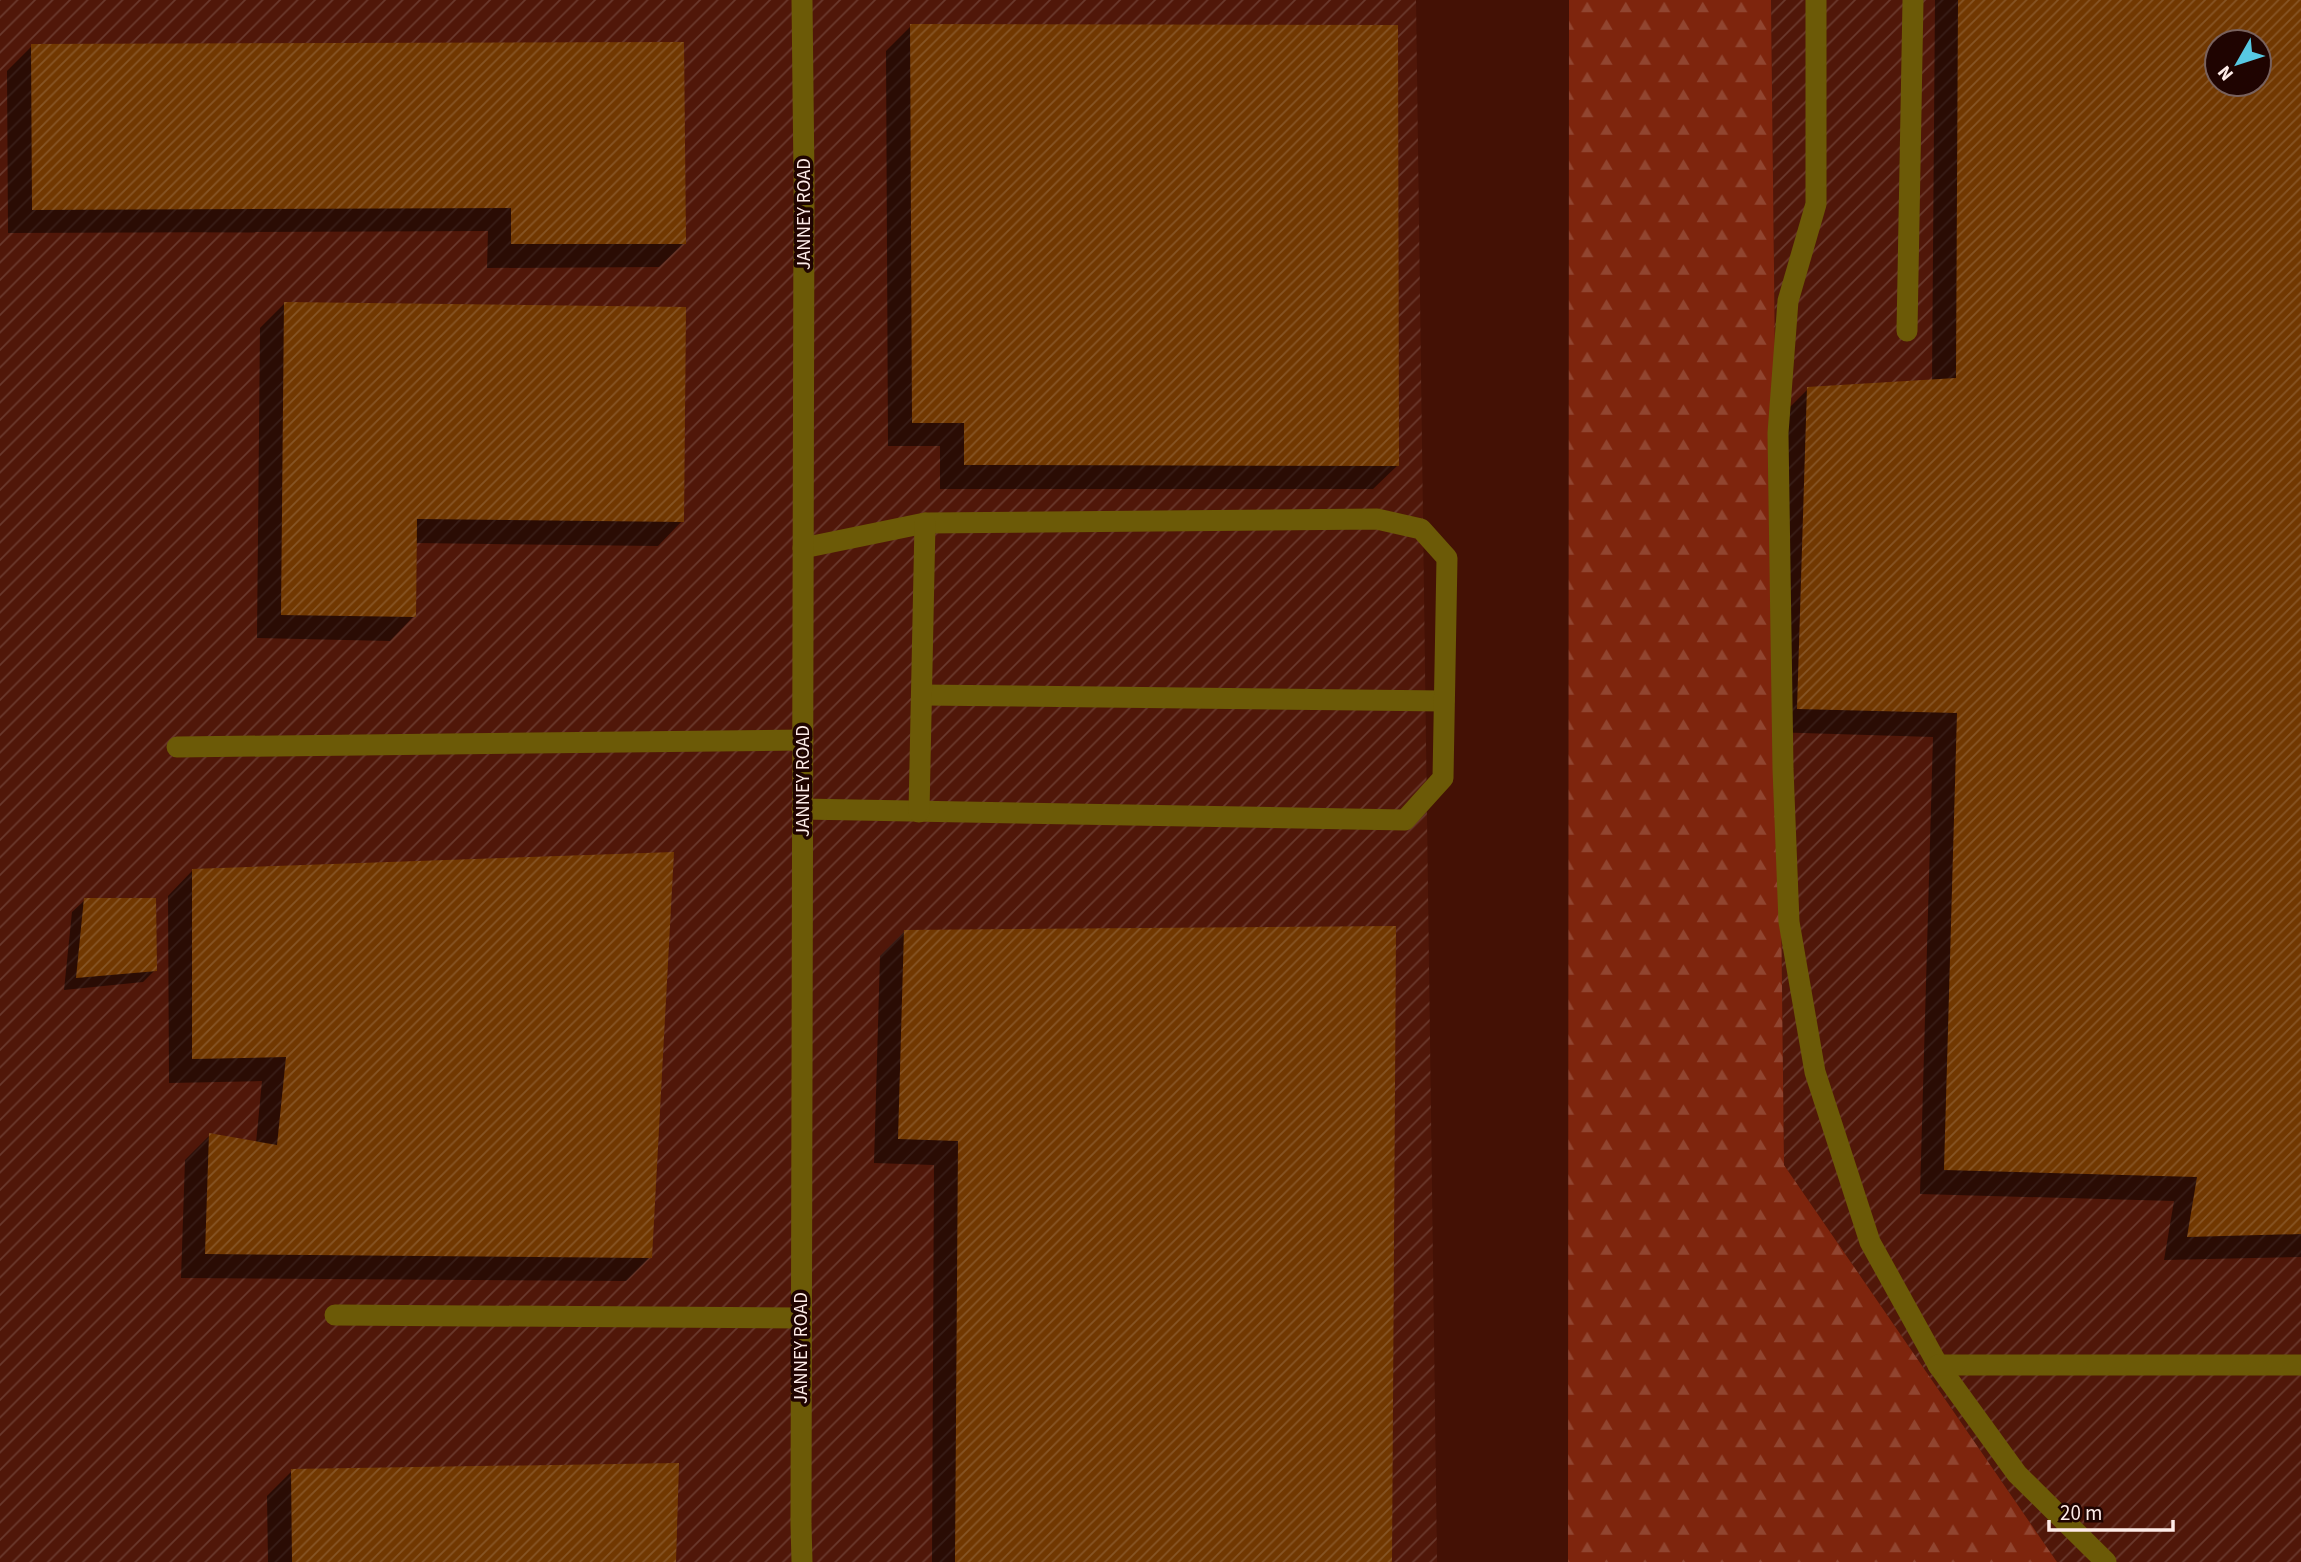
<svg xmlns="http://www.w3.org/2000/svg" width="2301" height="1562" font-family="'Source Sans 3',sans-serif">
<style>
.industrial{fill:url(#industrial-furrows);fill-rule:evenodd}
.forest{fill:url(#forest-firs)}
.shadow{fill:#0007;fill-rule:evenodd}
.building{fill:url(#building-hatch);fill-rule:evenodd}
.lines{fill:none;stroke-linecap:round;stroke-linejoin:round}
.lane{stroke:#6c5a07;stroke-width:21}
.street{stroke:#6c5a07;stroke-width:21}
.labels{text-anchor:middle;dominant-baseline:central;stroke-width:7;stroke-linejoin:round;paint-order:stroke}
.street-label{font-size:19px;fill:#feece8;stroke:#1f0401}
</style>
<defs>
<pattern id="industrial-furrows" width="10" height="10" patternUnits="userSpaceOnUse" patternTransform="scale(1.75)"><rect width="10" height="10" fill="#501709"/><path d="M-1 1l2-2M0 10L10 0M9 11l2-2" fill="none" stroke="#6a392d"/></pattern>
<pattern id="forest-firs" width="22" height="20" patternUnits="userSpaceOnUse" patternTransform="scale(1.75)"><rect width="22" height="20" fill="#7e250d"/><path d="M5 1l3.5 6h-7zM16 11l3.5 6h-7z" fill="#914530"/></pattern>
<pattern id="building-hatch" width="6" height="6" patternUnits="userSpaceOnUse" patternTransform="scale(1.75)"><rect width="6" height="6" fill="#713801"/><path d="M-1 1l2-2M0 6l6-6M5 7l2-2" fill="none" stroke="#865526"/></pattern>
</defs>
<rect width="100%" height="100%" fill="#441105"/>
<g class="industrial">
<polygon points="0,0 1416,0 1437,1562 0,1562"/>
<path d="M1771 0H2301V1562H2057L1784 1165ZM2217 42H2259V84H2217Z"/>
</g>
<polygon class="forest" points="1569,0 1771,0 1784,1165 2057,1562 1568,1562"/>
<g class="shadow">
<path d="M1935 0H2301V1257L2164 1260 2174 1201 1920 1194 1933 737 1773 732 1783 414 1808 389 1932 381ZM2217 42H2259V84H2217Z"/>
<polygon points="911,26 1398,465 1373,489 940,489 940,446 888,446 886,51"/>
<polygon points="32,46 684,243 659,267 487,268 488,231 8,233 7,71"/>
<polygon points="284,304 682,521 658,546 415,543 414,616 390,641 257,638 260,328"/>
<polygon points="192,871 650,1257 626,1281 181,1278 185,1160 210,1135 256,1143 262,1081 169,1083 168,896"/>
<polygon points="85,900 155,970 143,982 64,990 72,912"/>
<polygon points="904,932 1390,1562 932,1562 934,1165 874,1163 880,956"/>
<polygon points="292,1471 675,1562 268,1562 267,1496"/>
</g>
<g class="building">
<path d="M1958 0H2301V1234L2187 1237 2197 1177 1944 1170 1957 713 1797 709 1807 387 1956 378ZM2217 42H2259V84H2217Z"/>
<polygon points="910,24 1398,25 1399,466 964,465 964,423 912,423"/>
<polygon points="684,42 686,244 511,244 511,208 32,210 31,44"/>
<polygon points="284,302 686,307 684,522 417,519 416,617 281,615"/>
<polygon points="674,852 652,1258 205,1254 209,1133 277,1145 286,1057 192,1059 192,869"/>
<polygon points="84,898 156,898 157,971 76,978"/>
<polygon points="1396,926 1392,1562 955,1562 958,1141 898,1139 904,930"/>
<polygon points="679,1463 676,1562 292,1562 291,1469"/>
</g>
<g class="lines">
<g class="lane">
<polyline points="1816,0 1816,204 1788,301 1778,433 1783,769 1789,922 1815,1072 1870,1242 1938,1365 2017,1474 2106,1562"/>
<polyline points="1907,331 1913,0"/>
<polyline points="922,695 1444,701"/>
<polyline points="177,747 803,740"/>
<polyline points="802,809 1405,820 1443,778 1447,558 1421,529 1377,519 925,523 803,548"/>
<polyline points="919,812 925,523"/>
<polyline points="335,1315 801,1318"/>
<polyline points="1938,1365 2301,1365"/>
</g>
<polyline class="street" points="802,0 804,179 801,1524 802,1562"/>
</g>
<g class="labels">
<g class="street-label">
<text transform="translate(804 214) rotate(-90)">JANNEY ROAD</text>
<text transform="translate(803 781) rotate(-90)">JANNEY ROAD</text>
<text transform="translate(801 1348) rotate(-90)">JANNEY ROAD</text>
</g>
</g>
<g transform="translate(2238 63) rotate(231)"><circle r="33" fill="#1f0401" stroke="#78615d" stroke-width="2"/>
<path d="M0-5L12 26L0 18L-12 26Z" fill="#57c9e3"/>
<text y="-10" font-size="19" font-weight="bold" text-anchor="middle" fill="#feece8">N</text>
</g>
<path d="M2049 1520v10h124v-10" fill="none" stroke="#feece8" stroke-width="3.5"/>
<text x="2060" y="1520" font-size="21" fill="#feece8" stroke="#1f0401" stroke-width="5" paint-order="stroke">20 m</text>
</svg>
